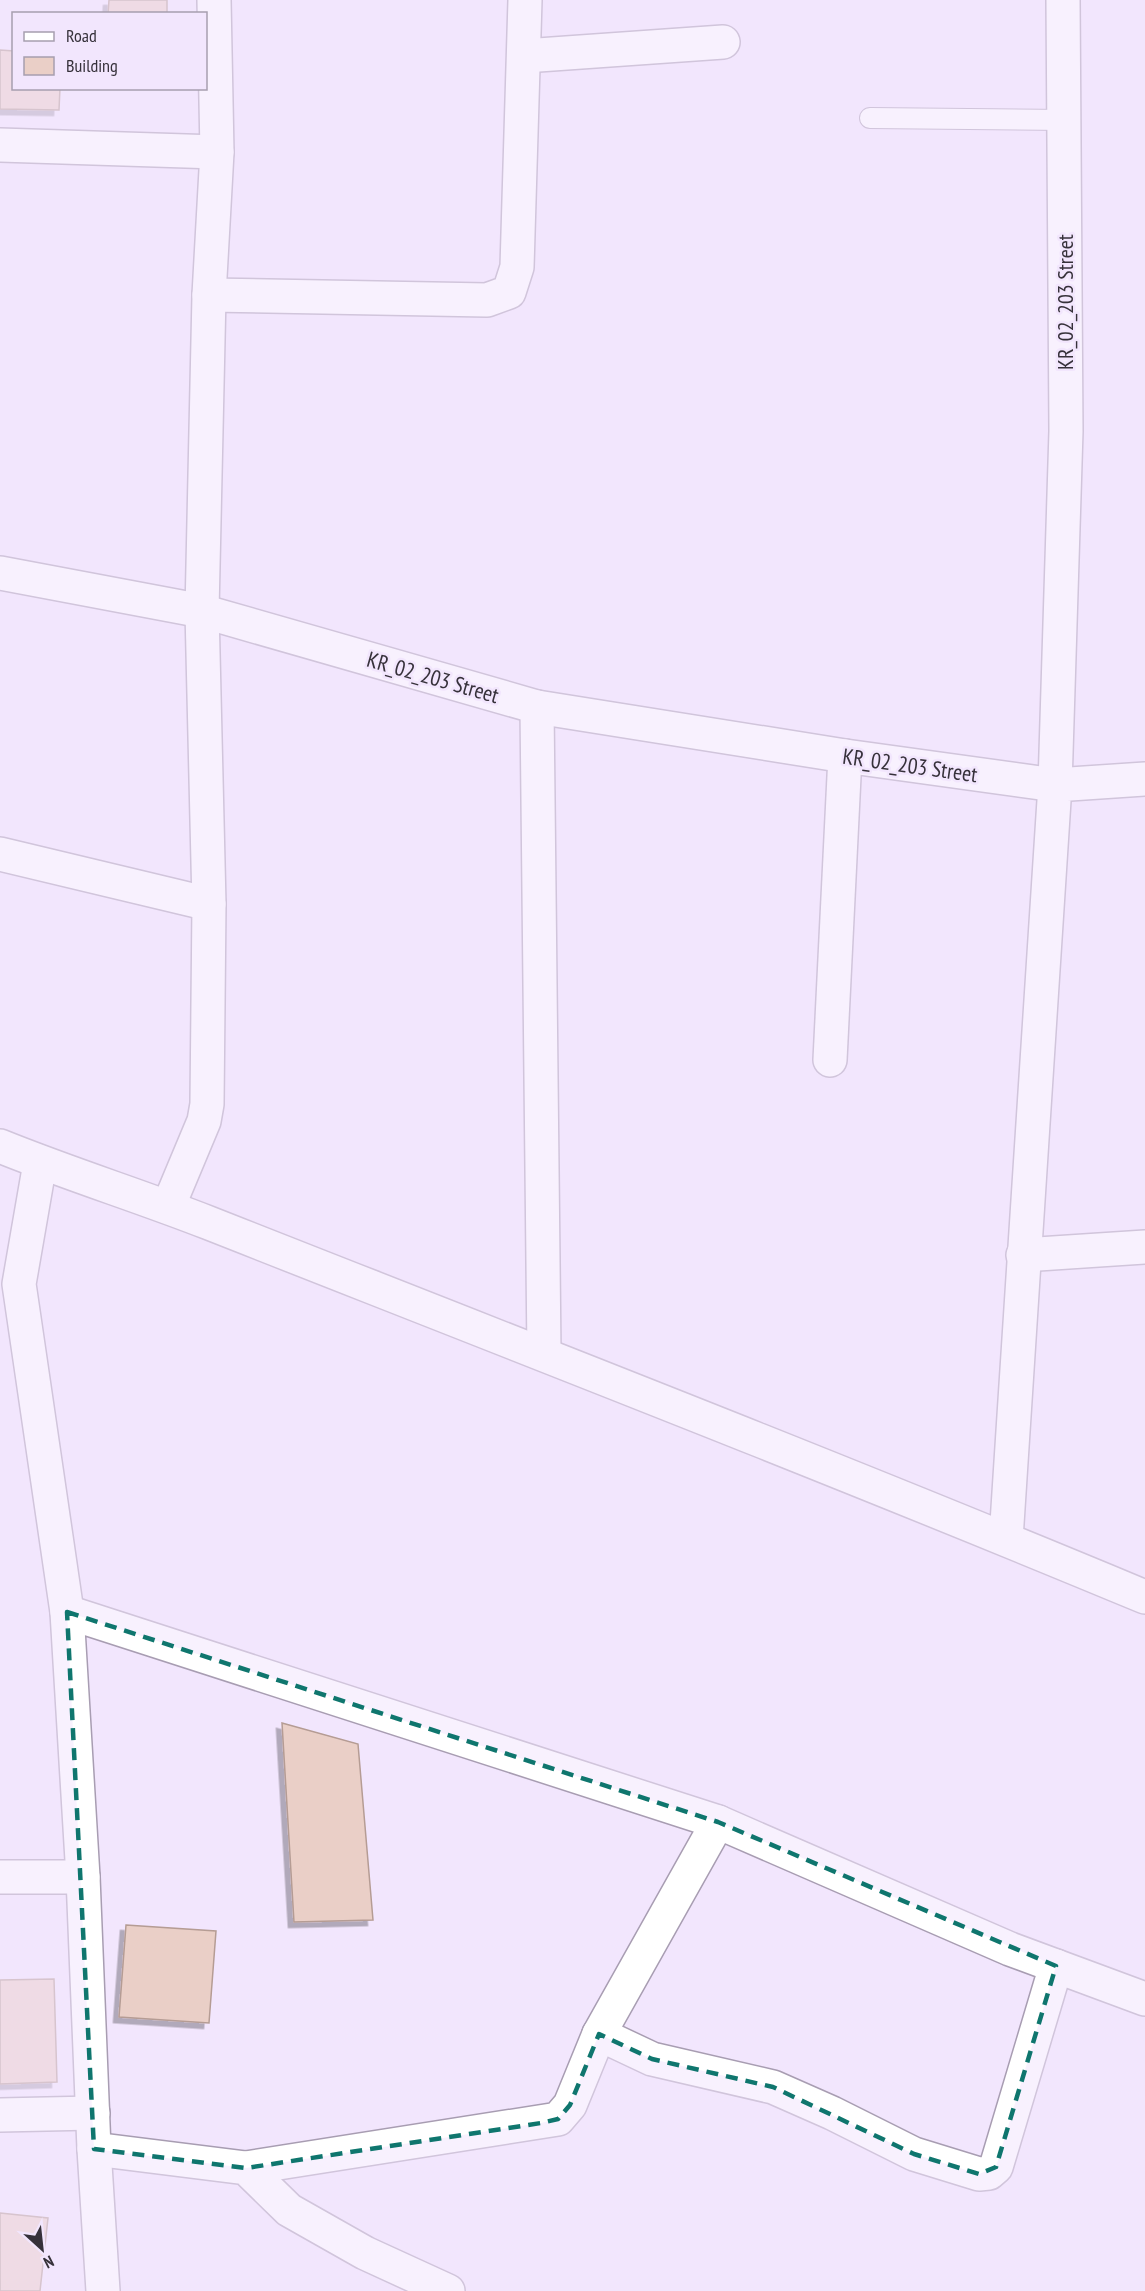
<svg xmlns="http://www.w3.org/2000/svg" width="1145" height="2291" font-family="'PT Sans Narrow',sans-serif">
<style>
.building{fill:#eacfc7;stroke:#b59c94;stroke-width:1.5;filter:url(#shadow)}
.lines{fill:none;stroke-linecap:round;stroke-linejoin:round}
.service-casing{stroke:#a89db2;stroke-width:22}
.minor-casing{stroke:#a89db2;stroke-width:36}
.tertiary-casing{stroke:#a89db2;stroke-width:36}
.service{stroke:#fff;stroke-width:20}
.minor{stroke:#fff;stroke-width:33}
.tertiary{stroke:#fff;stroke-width:33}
.marked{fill:none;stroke:#0f766e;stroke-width:4.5;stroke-dasharray:12 8;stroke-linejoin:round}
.labels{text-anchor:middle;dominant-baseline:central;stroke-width:5;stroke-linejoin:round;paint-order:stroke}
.street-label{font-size:22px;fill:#36313a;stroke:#f2e6fd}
</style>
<defs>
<filter id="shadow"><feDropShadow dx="-5.5" dy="5.5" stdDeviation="0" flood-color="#0004"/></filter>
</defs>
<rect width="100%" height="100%" fill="#f2e6fd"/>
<g class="building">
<polygon points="109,0 167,0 167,14 108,14"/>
<polygon points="0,50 14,51 14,88 60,88 59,110 0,109"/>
<polygon points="282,1723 358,1744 373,1920 294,1922"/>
<polygon points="126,1925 216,1931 209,2023 119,2017"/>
<polygon points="54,1979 57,2082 0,2084 0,1980"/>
<polygon points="0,2213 48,2218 40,2291 0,2291"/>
</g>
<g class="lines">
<defs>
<polyline id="service" points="870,118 1065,120"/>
<g id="minor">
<polyline points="524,56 723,42"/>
<polyline points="0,145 217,152"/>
<polyline points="209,295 487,300 509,292 517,267 525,0"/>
<polyline points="537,707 544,1354"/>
<polyline points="0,854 209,904"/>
<polyline points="830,1060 845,756"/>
<path d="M0 1146C69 1174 140 1196 209 1223 521 1346 835 1468 1145 1597"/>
<polyline points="40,1163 19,1284 67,1612"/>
<polyline points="168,1207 204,1121 207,1104 209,904 202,611 209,295 217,152 214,0"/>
<polyline points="1023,1255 1145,1247"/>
<polyline points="1006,1539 1055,785 1145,779"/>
<polyline points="0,1877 83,1877"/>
<polyline points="599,2034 652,2059 773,2087 832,2113 914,2154 979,2174 989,2173 996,2167 1056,1966"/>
<polyline points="0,2115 93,2113"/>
<polyline points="94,2149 246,2168 289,2210 365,2253 448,2291"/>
<polyline points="246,2168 558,2119 570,2105 599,2034 718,1822"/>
<polyline points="103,2291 94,2149 83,1877 67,1612 718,1822 1010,1949 1145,1999"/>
</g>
<polyline id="tertiary" points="0,573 202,611 537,707 845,756 1055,785 1066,431 1063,0"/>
</defs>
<use href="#service" class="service-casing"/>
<use href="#minor" class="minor-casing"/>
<use href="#tertiary" class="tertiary-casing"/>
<use href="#service" class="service"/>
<use href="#minor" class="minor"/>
<use href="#tertiary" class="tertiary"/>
</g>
<path d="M0 0H1145V2291H0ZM67 1612 718 1822 1056 1966 996 2167 979 2174 914 2154 773 2087 652 2059 599 2034 570 2105 558 2119 541 2123 246 2168 94 2149Z" fill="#f2e6fd" fill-opacity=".55" fill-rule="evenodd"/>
<path class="marked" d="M67 1612 718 1822 1056 1966 996 2167 979 2174 914 2154 773 2087 652 2059 599 2034 570 2105 558 2119 541 2123 246 2168 94 2149Z"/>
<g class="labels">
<g class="street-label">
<text transform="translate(1065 302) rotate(-90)">KR_02_203 Street</text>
<text transform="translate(433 677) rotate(16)">KR_02_203 Street</text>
<text transform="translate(910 765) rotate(8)">KR_02_203 Street</text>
</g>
</g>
<rect x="12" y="12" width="195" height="78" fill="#f2e6fd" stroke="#a79eaf" stroke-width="1.5"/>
<rect x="24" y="32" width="30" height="9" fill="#ffffff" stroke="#a79eaf" stroke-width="1.5"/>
<text x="66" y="42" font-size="18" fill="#36313a">Road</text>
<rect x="24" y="57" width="30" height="18" fill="#eacfc7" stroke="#a79eaf" stroke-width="1.5"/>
<text x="66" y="72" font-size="18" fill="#36313a">Building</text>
<g transform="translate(42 2249) rotate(153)" stroke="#f2e6fd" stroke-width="4.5" paint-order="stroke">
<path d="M0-4.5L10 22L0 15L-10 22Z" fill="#36313a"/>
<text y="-9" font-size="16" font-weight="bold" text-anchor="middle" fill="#36313a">N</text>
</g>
</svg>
